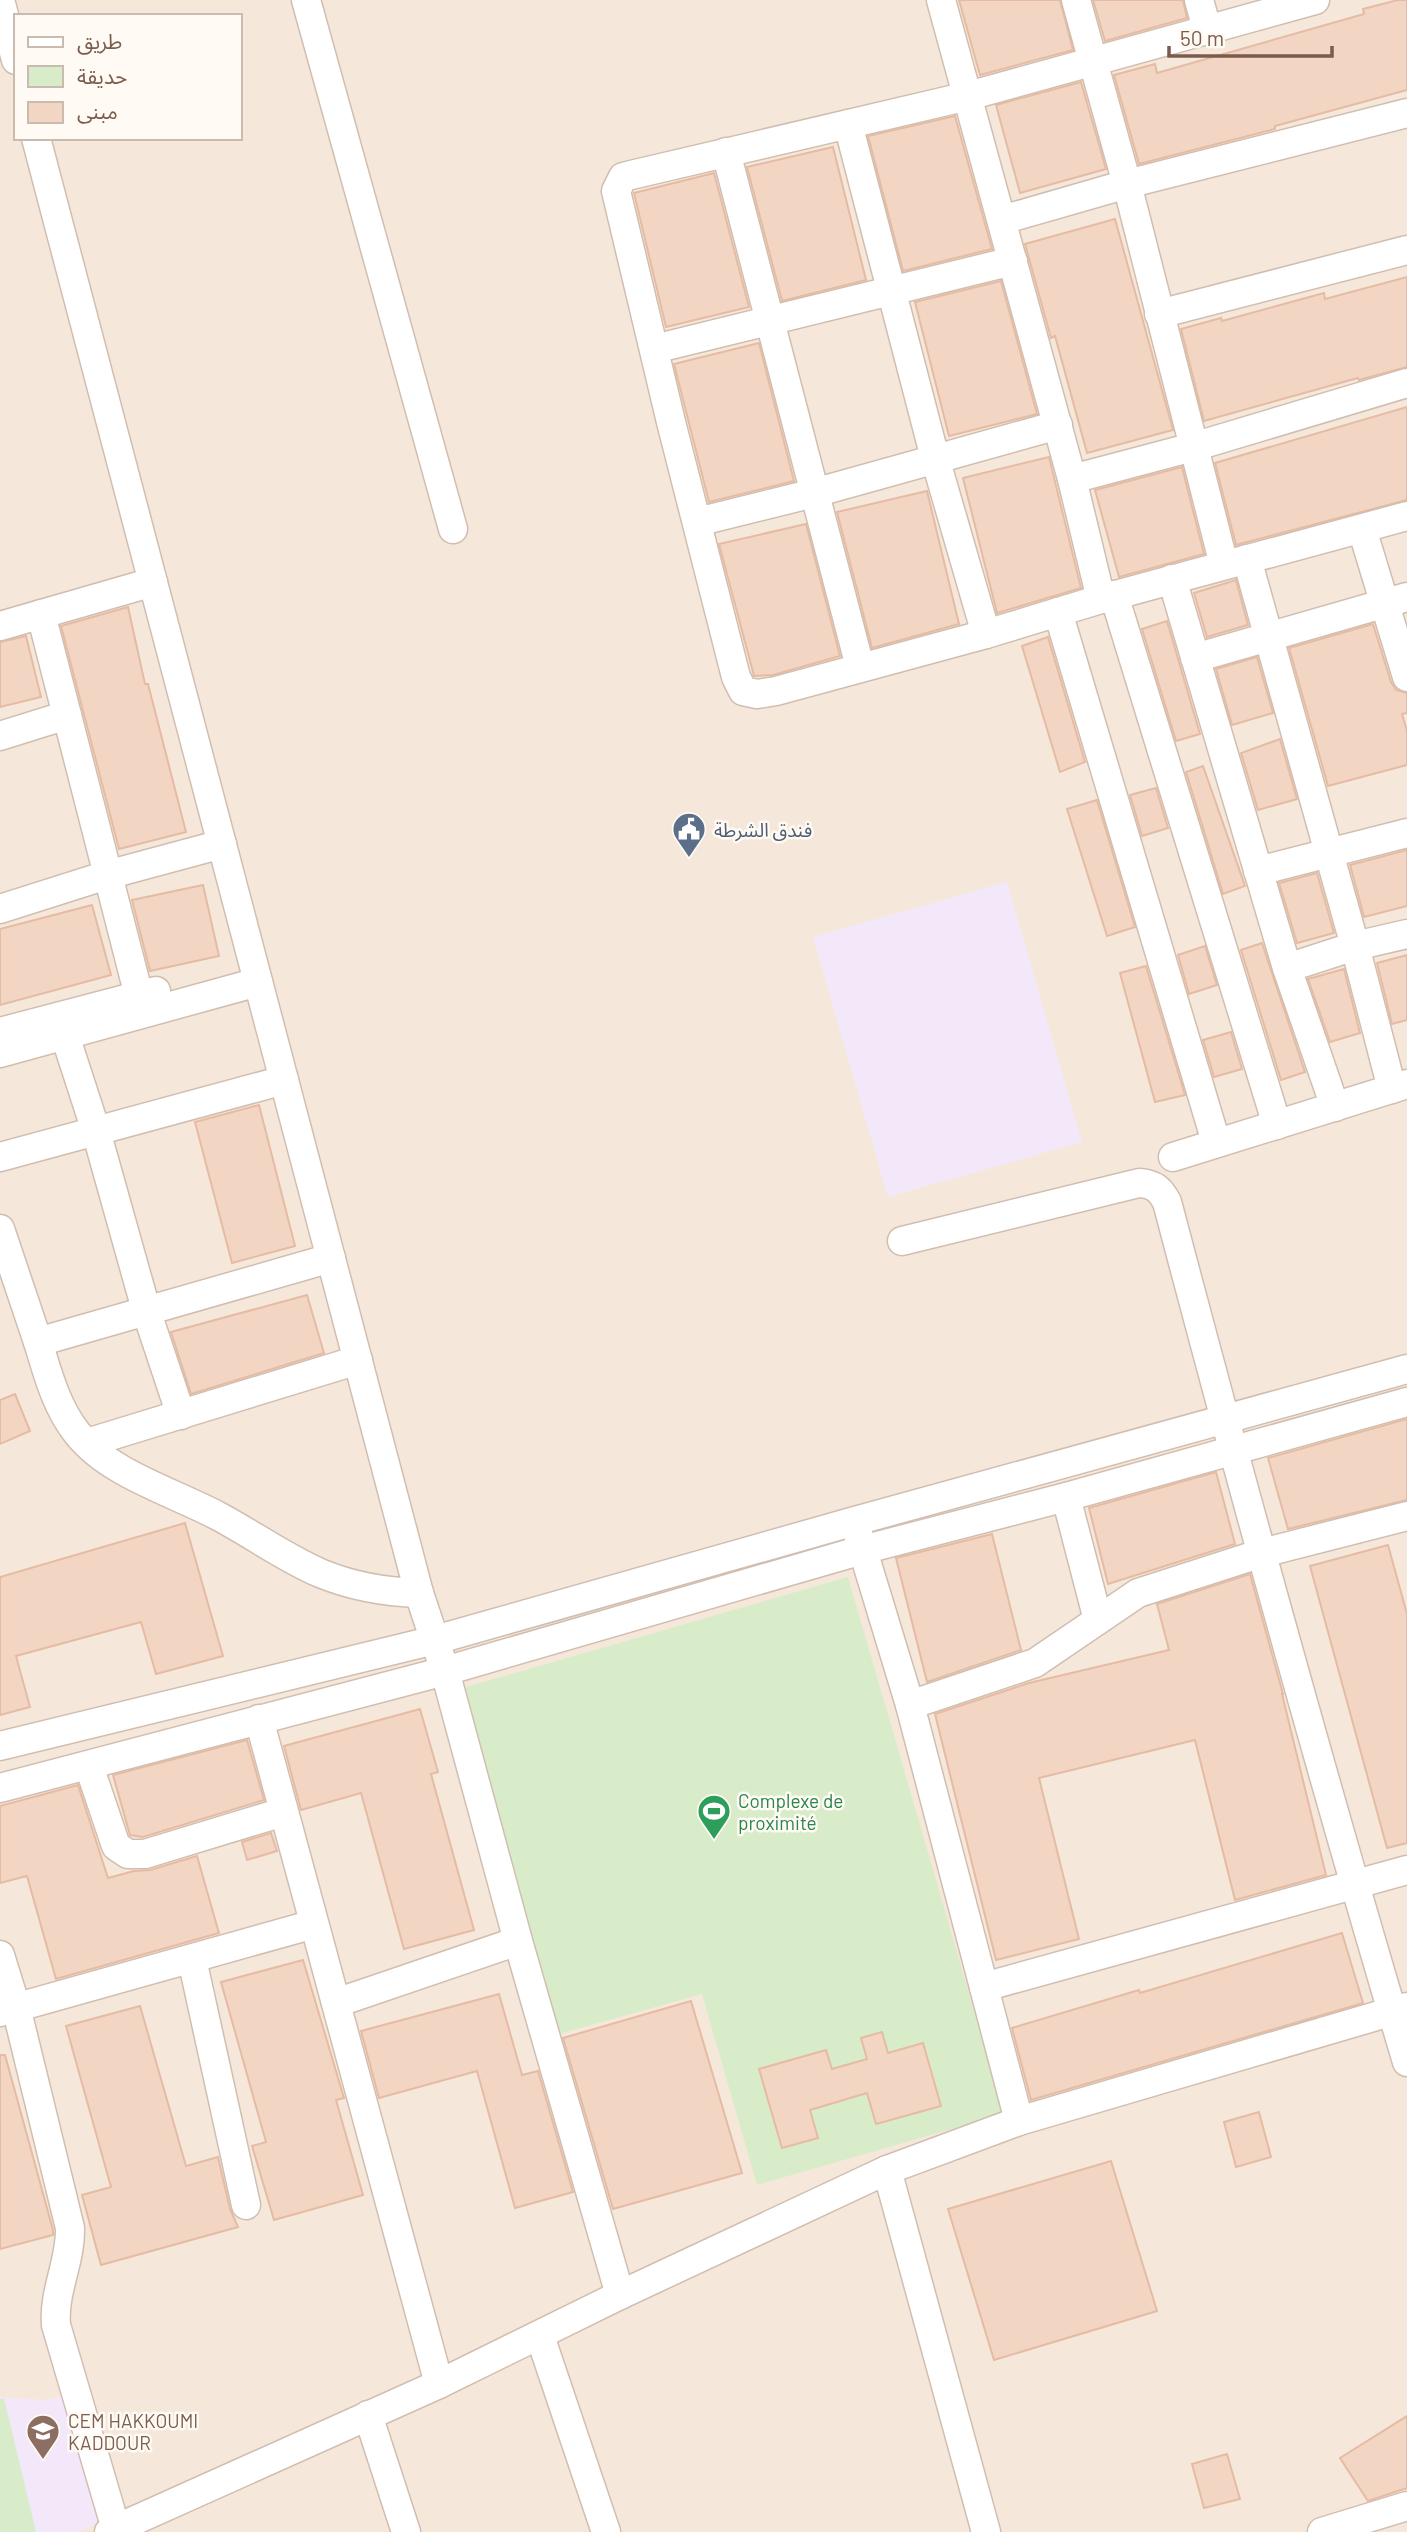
<svg xmlns="http://www.w3.org/2000/svg" width="1407" height="2532" font-family="Barlow,'Noto Sans Arabic',sans-serif">
<style>
.residential{fill:#f5e8da;fill-rule:evenodd}
.education{fill:#f3e8fa}
.green{fill:#d8ecc9}
.building{fill:#f3d5c3;stroke:#e6bba3;stroke-width:2}
.lines{fill:none;stroke-linecap:round;stroke-linejoin:round}
.minor-casing{stroke:#d1beb0;stroke-width:31}
.minor{stroke:#fff;stroke-width:28}
.labels{text-anchor:middle;dominant-baseline:central;stroke-width:5;stroke-linejoin:round;paint-order:stroke}
.service-label{font-size:19px;fill:#4e5e75;stroke:#fffaf3;text-anchor:start}
.leisure-label{font-size:19px;fill:#27864d;stroke:#fffaf3;text-anchor:start}
.education-label{font-size:19px;fill:#785e54;stroke:#fffaf3;text-anchor:start}
</style>
<rect width="100%" height="100%" fill="#fdf6ec"/>
<path class="residential" d="M0 0H1407V2532H0ZM16 16H240V138H16Z"/>
<g class="education">
<polygon points="1007,882 1082,1142 888,1197 813,937"/>
<polygon points="63,2396 106,2521 77,2532 0,2532 0,2397 46,2400"/>
</g>
<g class="green">
<polygon points="848,1577 1004,2114 757,2185 702,1994 559,2034 459,1689"/>
<polygon points="4,2398 36,2532 0,2532 0,2399"/>
</g>
<g class="building">
<polygon points="959,0 1060,0 1073,50 980,75"/>
<polygon points="1093,0 1183,0 1187,18 1105,41"/>
<polygon points="1398,0 1407,0 1407,90 1275,126 1275,129 1139,164 1114,75 1155,64 1157,73 1364,14 1363,9"/>
<polygon points="1081,82 1106,169 1020,193 996,105"/>
<polygon points="955,116 992,249 903,271 868,136"/>
<polygon points="833,147 866,280 782,301 747,167"/>
<polygon points="714,173 749,307 666,327 634,193"/>
<polygon points="1115,219 1173,430 1087,453 1055,336 1051,338 1025,244"/>
<polygon points="1407,277 1407,367 1359,380 1358,378 1204,421 1181,329 1221,318 1222,321 1324,293 1325,299"/>
<polygon points="1001,281 1037,414 949,436 915,302"/>
<polygon points="759,343 794,481 709,502 674,364"/>
<polygon points="1407,407 1407,500 1236,545 1215,463"/>
<polygon points="1049,457 1081,588 997,613 963,478"/>
<polygon points="1182,467 1204,554 1119,577 1095,490"/>
<polygon points="927,491 959,624 872,648 837,512"/>
<polygon points="806,524 840,656 773,675 754,676 719,544"/>
<polygon points="1236,580 1248,625 1207,637 1194,593"/>
<polygon points="128,607 145,684 148,684 186,832 119,849 61,626"/>
<polygon points="1167,621 1200,734 1176,741 1142,629"/>
<polygon points="1373,624 1391,682 1396,690 1407,693 1407,713 1402,714 1407,731 1407,765 1328,786 1289,648"/>
<polygon points="26,636 41,697 0,707 0,642"/>
<polygon points="1048,637 1085,762 1060,772 1022,646"/>
<polygon points="1257,657 1273,713 1232,725 1216,669"/>
<polygon points="1280,739 1297,799 1258,810 1241,753"/>
<polygon points="1203,766 1245,886 1223,894 1186,772"/>
<polygon points="1156,788 1168,828 1142,836 1130,795"/>
<polygon points="1097,800 1135,927 1107,936 1067,809"/>
<polygon points="1407,850 1407,906 1364,917 1350,865"/>
<polygon points="1317,873 1334,933 1297,943 1279,883"/>
<polygon points="203,885 219,956 150,971 132,900"/>
<polygon points="92,905 111,975 0,1005 0,929"/>
<polygon points="1262,943 1305,1072 1281,1080 1241,950"/>
<polygon points="1205,946 1217,985 1189,994 1178,955"/>
<polygon points="1407,955 1407,1020 1392,1024 1377,963"/>
<polygon points="1146,966 1185,1095 1155,1102 1120,973"/>
<polygon points="1344,969 1360,1033 1330,1042 1308,979"/>
<polygon points="1231,1032 1242,1069 1214,1077 1203,1040"/>
<polygon points="259,1105 295,1246 232,1263 195,1122"/>
<polygon points="307,1295 324,1353 191,1394 171,1332"/>
<polygon points="15,1394 30,1431 0,1444 0,1400"/>
<polygon points="1407,1419 1407,1500 1288,1529 1268,1458"/>
<polygon points="1216,1472 1235,1544 1108,1584 1089,1508"/>
<polygon points="185,1523 223,1656 156,1674 141,1622 16,1656 30,1707 0,1715 0,1577"/>
<polygon points="992,1534 1021,1650 927,1682 896,1558"/>
<polygon points="1388,1545 1407,1614 1407,1843 1387,1848 1310,1566"/>
<polygon points="1250,1574 1283,1694 1282,1694 1326,1875 1235,1900 1195,1740 1039,1778 1079,1939 996,1960 935,1714 1029,1683 1169,1650 1157,1604"/>
<polygon points="420,1709 438,1772 431,1774 474,1930 404,1949 361,1793 301,1810 284,1746"/>
<polygon points="247,1740 264,1800 143,1837 130,1835 113,1775"/>
<polygon points="78,1785 108,1878 134,1871 150,1870 197,1856 219,1933 56,1979 27,1876 0,1883 0,1806"/>
<polygon points="271,1833 277,1851 247,1860 242,1842"/>
<polygon points="1342,1933 1363,2003 1031,2100 1012,2028 1139,1990 1140,1993"/>
<polygon points="303,1960 344,2098 336,2100 363,2195 274,2220 252,2146 266,2142 221,1982"/>
<polygon points="499,1994 522,2075 538,2071 573,2192 515,2208 477,2071 379,2098 361,2031"/>
<polygon points="691,2001 742,2173 613,2209 563,2038"/>
<polygon points="140,2006 186,2166 218,2157 230,2209 238,2227 101,2265 82,2195 111,2187 66,2026"/>
<polygon points="882,2032 888,2053 923,2043 941,2106 876,2124 867,2093 810,2110 818,2138 782,2148 759,2069 826,2050 832,2069 867,2059 861,2038"/>
<polygon points="0,2055 5,2055 53,2230 53,2235 0,2249"/>
<polygon points="1259,2112 1271,2157 1236,2167 1224,2122"/>
<polygon points="1111,2161 1157,2311 994,2360 948,2209"/>
<polygon points="1407,2416 1407,2488 1368,2501 1340,2458"/>
<polygon points="1227,2454 1240,2499 1204,2508 1192,2464"/>
</g>
<g class="lines">
<defs>
<g id="minor">
<polyline points="0,0 16,60"/>
<polyline points="306,0 453,529"/>
<polyline points="941,0 1072,479 1101,599"/>
<polyline points="1076,0 1127,184 1224,565"/>
<polyline points="1199,0 1207,29"/>
<polyline points="1315,0 968,96 631,175 623,177 616,191 671,422 736,677 743,691 757,694 776,691 986,634 1101,599 1407,516"/>
<polyline points="848,124 935,458 986,634"/>
<polyline points="36,138 419,1593 445,1671 518,1941 620,2295"/>
<polyline points="726,152 860,667"/>
<polyline points="1002,220 1127,184 1407,113"/>
<polyline points="1159,314 1407,250"/>
<polyline points="654,349 1013,261"/>
<polyline points="1072,479 1193,447 1407,383"/>
<polyline points="697,522 814,493 1058,425"/>
<polyline points="1362,529 1407,677"/>
<polyline points="1247,559 1355,946 1392,1089"/>
<polyline points="1172,579 1287,968 1335,1107"/>
<polyline points="1114,595 1277,1125"/>
<polyline points="1058,612 1216,1142"/>
<polyline points="41,614 139,996"/>
<polyline points="0,626 153,582"/>
<polyline points="1195,658 1407,597"/>
<polyline points="0,736 67,715"/>
<polyline points="1258,871 1407,833"/>
<polyline points="0,909 107,875 222,844"/>
<polyline points="1287,968 1355,946 1407,934"/>
<polyline points="59,1017 96,1131 147,1313 181,1415"/>
<polyline points="0,1032 156,991"/>
<polyline points="0,1053 258,982"/>
<polyline points="0,1157 284,1080"/>
<polyline points="1173,1157 1407,1084"/>
<path d="M0 1229C13 1268 26 1306 39 1345 48 1375 57 1408 77 1433 109 1474 173 1492 218 1516 252 1534 285 1558 320 1573 351 1586 386 1592 419 1593"/>
<path d="M902 1241 1139 1183C1154 1184 1160 1189 1167 1202 1243 1490 1322 1777 1407 2062"/>
<polyline points="38,1342 331,1258"/>
<polyline points="87,1443 358,1360"/>
<polyline points="1066,1497 1098,1620"/>
<polyline points="858,1534 910,1705 1019,2121"/>
<polyline points="910,1705 1035,1663 1138,1593 1262,1553 1407,1516"/>
<polyline points="259,1719 439,2384"/>
<polyline points="0,1746 435,1640 855,1521 1407,1369"/>
<polyline points="89,1766 116,1846 128,1854 145,1854 283,1812"/>
<polyline points="0,1788 445,1671 862,1550 1066,1497 1407,1402"/>
<path d="M0 1955 16 2007 70 2228C71 2261 53 2292 56 2325L116 2529"/>
<polyline points="192,1959 246,2205"/>
<polyline points="984,1987 1407,1870"/>
<polyline points="336,2003 518,1941"/>
<polyline points="0,2012 314,1924"/>
<polyline points="887,2170 986,2532"/>
<polyline points="540,2336 606,2532"/>
<polyline points="368,2415 406,2532"/>
<polyline points="109,2532 439,2384 620,2295 887,2170 1019,2121 1407,2007"/>
<polyline points="1322,2532 1407,2506"/>
</g>
</defs>
<use href="#minor" class="minor-casing"/>
<use href="#minor" class="minor"/>
</g>
<defs>
<symbol id="civic-pin" viewBox="-11 -11 22 30"><path d="M0 17L-7.5 6A9.5 9.5 0 1 1 7.5 6Z" fill="#5c6f8a" stroke="#fffaf3"/><path d="M-.6-6.5H3V-4.5H.6V-3L4-1V1h2V6H-6V1h2V-1L-.6-3ZM-1.2 2.5V6h2.4V2.5Z" fill="#fff"/></symbol>
<symbol id="stadium-pin" viewBox="-11 -11 22 30"><path d="M0 17L-7.5 6A9.5 9.5 0 1 1 7.5 6Z" fill="#2e9e5b" stroke="#fffaf3"/><path d="M0-5a6.5 5 0 1 0 0 10a6.5 5 0 1 0 0-10ZM-3.5-1.8h7v3.6h-7Z" fill="#fff"/></symbol>
<symbol id="school-pin" viewBox="-11 -11 22 30"><path d="M0 17L-7.5 6A9.5 9.5 0 1 1 7.5 6Z" fill="#8d6e63" stroke="#fffaf3"/><path d="M0-5L7-2L0 1L-7-2ZM-4 1L0 2.5L4 1V4Q0 6-4 4Z" fill="#fff"/></symbol>
</defs>
<g fill-rule="evenodd">
<use href="#civic-pin" x="670" y="810" width="38" height="52"/>
<use href="#stadium-pin" x="695" y="1792" width="38" height="52"/>
<use href="#school-pin" x="24" y="2412" width="38" height="52"/>
</g>
<g class="labels">
<g class="service-label">
<text x="714" y="829">فندق الشرطة</text>
</g>
<g class="leisure-label">
<text x="738" y="1800">Complexe de<tspan x="738" dy="22">proximité</tspan></text>
</g>
<g class="education-label">
<text x="68" y="2420">CEM HAKKOUMI<tspan x="68" dy="22">KADDOUR</tspan></text>
</g>
</g>
<rect x="14" y="14" width="228" height="126" fill="#fffaf3" stroke="#cabbb1" stroke-width="2"/>
<rect x="28" y="37" width="35" height="10" fill="#ffffff" stroke="#cabbb1" stroke-width="2"/>
<text x="77" y="49" font-size="21" fill="#7a5c4d">طريق</text>
<rect x="28" y="66" width="35" height="21" fill="#d8ecc9" stroke="#cabbb1" stroke-width="2"/>
<text x="77" y="84" font-size="21" fill="#7a5c4d">حديقة</text>
<rect x="28" y="102" width="35" height="21" fill="#f3d5c3" stroke="#cabbb1" stroke-width="2"/>
<text x="77" y="119" font-size="21" fill="#7a5c4d">مبنى</text>
<path d="M1169 46v10h163v-10" fill="none" stroke="#7a5c4d" stroke-width="3.5"/>
<text x="1180" y="46" font-size="21" fill="#7a5c4d" stroke="#fffaf3" stroke-width="5" paint-order="stroke">50 m</text>
</svg>
